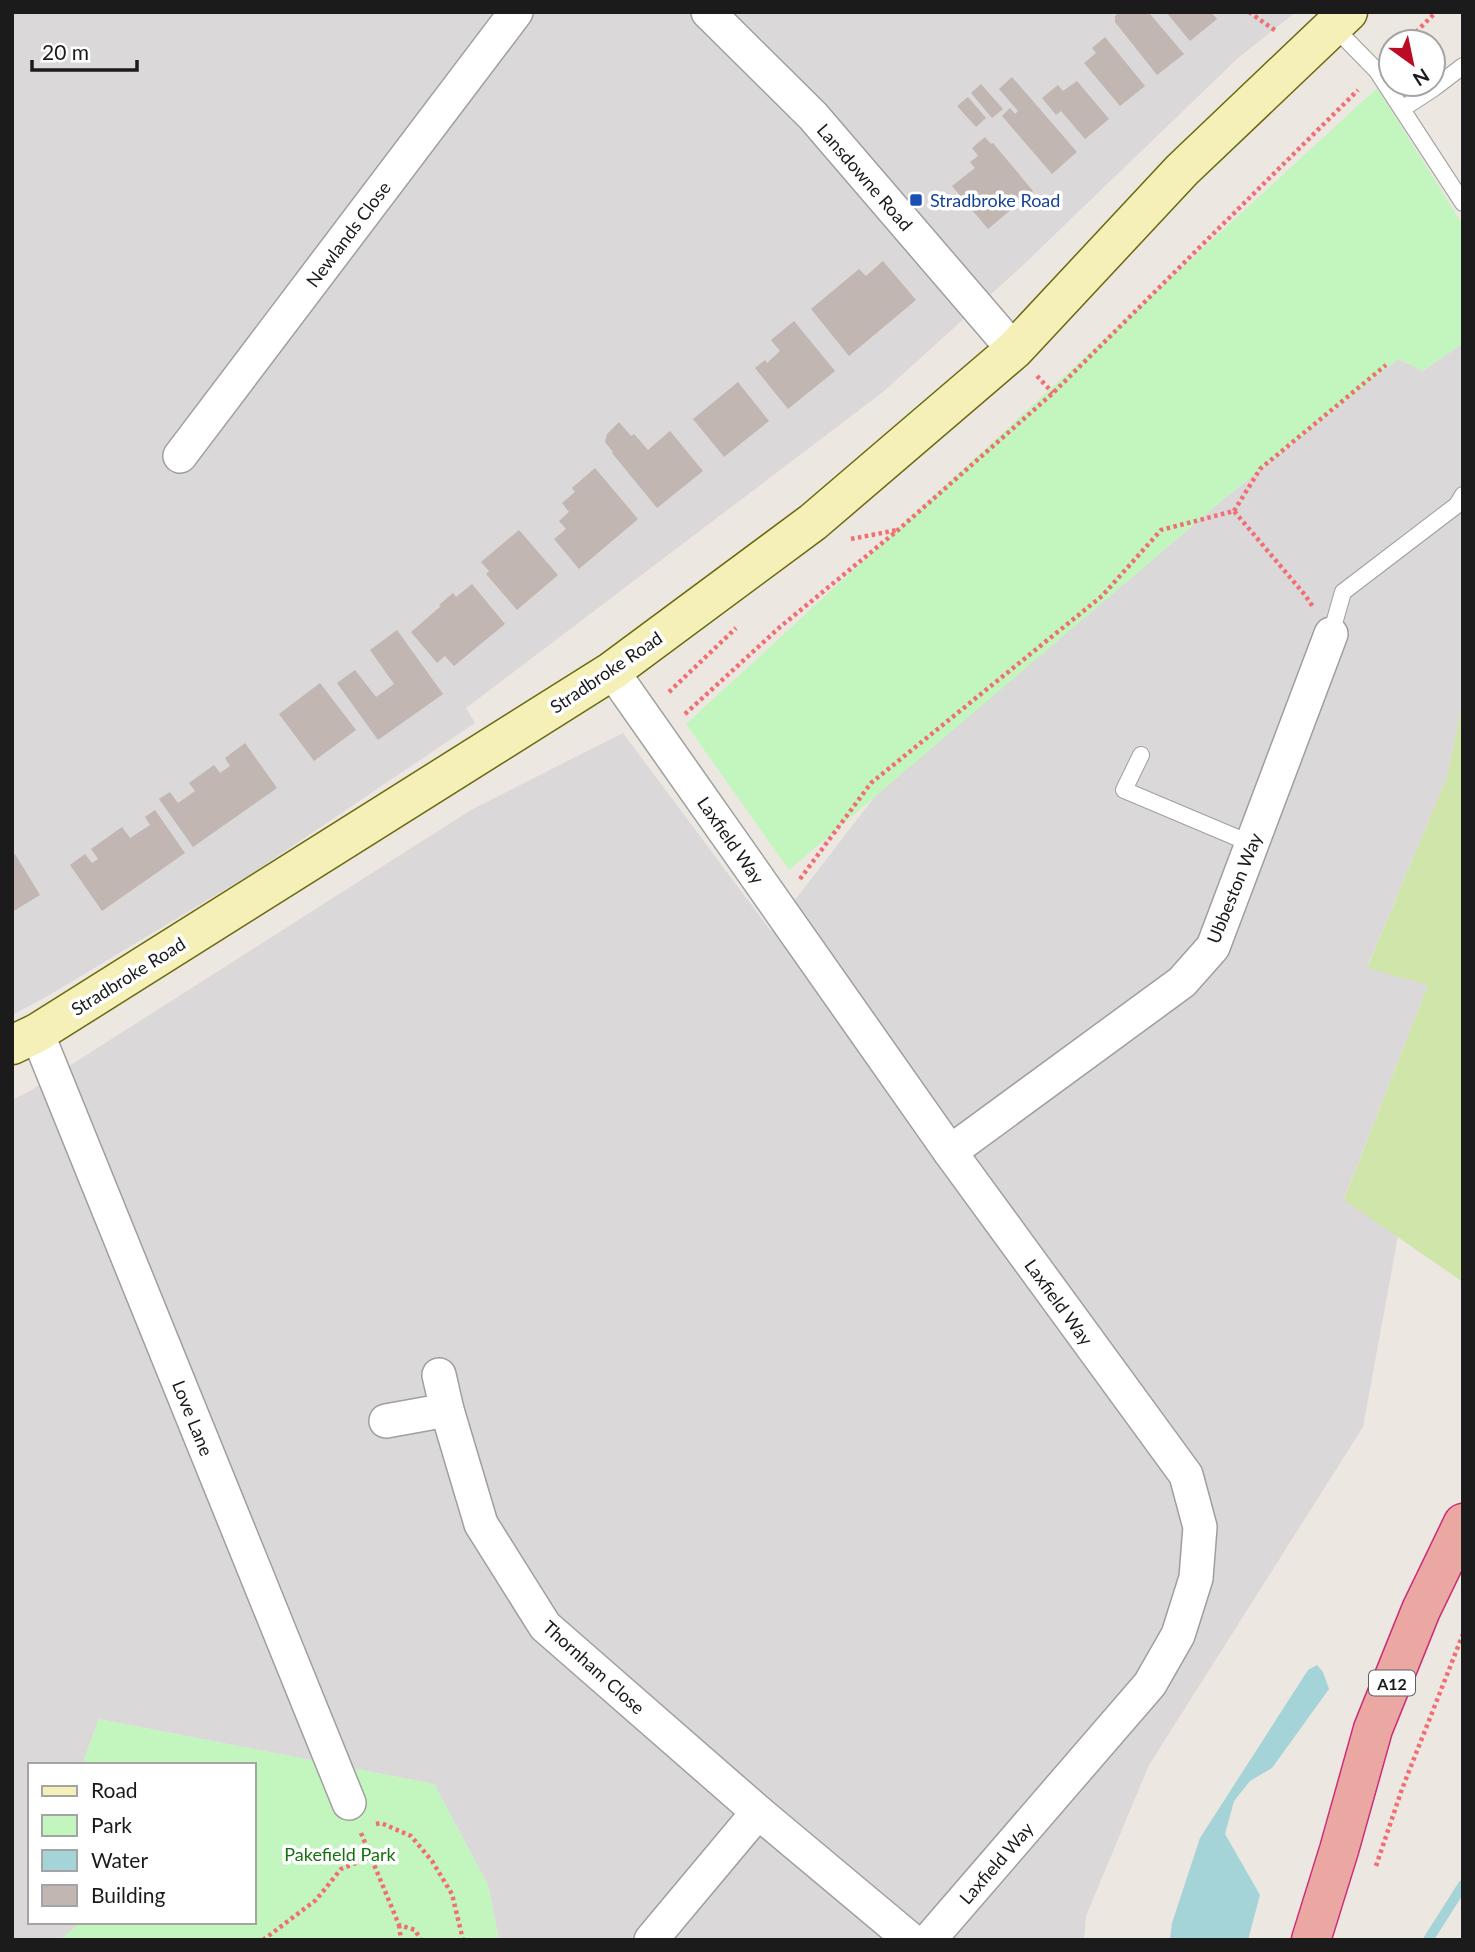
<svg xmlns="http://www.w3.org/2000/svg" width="1475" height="1952" font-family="Lato,sans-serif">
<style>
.residential{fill:#dad8d9}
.grass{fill:#cfe5a9}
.park{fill:#c3f6bf}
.water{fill:#a4d4d8}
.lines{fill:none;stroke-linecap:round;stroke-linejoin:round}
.stream{stroke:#a4d4d8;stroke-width:10}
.building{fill:#c1b6b1}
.service-casing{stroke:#9f9f9f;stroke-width:18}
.minor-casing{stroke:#9f9f9f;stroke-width:36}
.secondary-casing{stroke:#6a680b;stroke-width:41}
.trunk-casing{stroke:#cc2d7a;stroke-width:41}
.path{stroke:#f16e72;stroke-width:4.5;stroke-dasharray:3.5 3.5;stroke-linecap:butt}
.service{stroke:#fff;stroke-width:16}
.minor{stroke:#fff;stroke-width:33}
.secondary{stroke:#f5f0b7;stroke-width:38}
.trunk{stroke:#eba8a2;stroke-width:38}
.transit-dot{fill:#1a4fb4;stroke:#fff;stroke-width:2.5}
.labels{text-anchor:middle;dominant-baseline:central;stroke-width:7;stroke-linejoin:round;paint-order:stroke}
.shield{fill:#fff;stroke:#5f5f5f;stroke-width:2}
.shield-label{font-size:16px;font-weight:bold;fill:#1b1b1b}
.street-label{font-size:18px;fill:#1b1b1b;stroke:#fff}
.transit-label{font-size:18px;fill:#164399;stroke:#fff;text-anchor:start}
.park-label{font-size:18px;fill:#167211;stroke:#fff}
</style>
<rect width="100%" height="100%" fill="#ece7e1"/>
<g class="residential">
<polygon points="12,12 1296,12 1238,58 1021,267 883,392 466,708 475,723 254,872 46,997 12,1015"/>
<polygon points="1463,343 1463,701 1447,777 1367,967 1428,985 1344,1199 1398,1236 1363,1427 1149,1765 1086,1916 1084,1940 499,1940 488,1885 434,1784 99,1719 82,1765 30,1765 30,1922 81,1922 60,1940 12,1940 12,1100 30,1091 471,810 623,733 771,931 876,795 1225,498 1398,359 1423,371"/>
</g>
<polygon class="grass" points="1463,701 1463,1282 1344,1200 1428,985 1367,968 1447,777"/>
<g class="park">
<polygon points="1377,88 1463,225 1463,343 1423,371 1398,359 1225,498 789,870 686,724"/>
<polygon points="99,1719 434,1784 488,1885 499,1940 60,1940 81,1922 254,1922 254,1765 82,1765"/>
</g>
<polygon class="water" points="1317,1665 1323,1672 1329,1689 1272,1768 1250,1781 1234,1801 1225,1834 1260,1895 1248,1940 1170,1940 1172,1923 1200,1838 1308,1670"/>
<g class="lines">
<polyline class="stream" points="1428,1940 1463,1885"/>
</g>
<g class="building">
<polygon points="1120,12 1146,12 1148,15 1150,14 1184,54 1157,75 1115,22 1115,16"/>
<polygon points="1166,12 1211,12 1217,19 1190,41"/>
<polygon points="1105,37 1145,86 1120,106 1084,63 1096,53 1092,48"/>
<polygon points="1012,77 1077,152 1052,174 1002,116 1010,108 1015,114 1018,111 999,89"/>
<polygon points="1077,81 1109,119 1085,139 1061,111 1056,115 1042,98 1058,85 1063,91"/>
<polygon points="981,84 1003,109 992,118 971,93"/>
<polygon points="968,97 986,118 976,127 957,106"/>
<polygon points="985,137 991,144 993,143 1033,191 988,229 952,186 975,168 970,162 978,156 972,148"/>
<polygon points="883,261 916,300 849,356 811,309 859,269 866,276"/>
<polygon points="794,321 835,371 788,409 755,368 765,360 767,363 780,351 771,340"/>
<polygon points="738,382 769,421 724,457 693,419"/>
<polygon points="619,422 631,436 634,434 648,450 670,431 703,471 657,508 612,453 613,452 605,442 607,434"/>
<polygon points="595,468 638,519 579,569 554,539 566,529 559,521 569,512 562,503 575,492 572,488"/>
<polygon points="519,530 558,575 517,610 486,574 489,571 481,562"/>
<polygon points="472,584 505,624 454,666 445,656 437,663 411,632 441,606 439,605 453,593 456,597"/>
<polygon points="397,630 443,694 378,740 337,683 355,670 376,697 394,684 370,650"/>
<polygon points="320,683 356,730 314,761 279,714"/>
<polygon points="245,743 277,788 193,847 159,799 170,792 178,803 195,791 189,783 214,765 220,773 230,766 225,758"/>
<polygon points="155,810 185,853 102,911 70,865 85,854 92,863 98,859 91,849 122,827 130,838 150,825 145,817"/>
<polygon points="15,854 40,895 12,912 12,855"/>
</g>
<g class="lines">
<defs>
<g id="service">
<polyline points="1333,26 1377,71 1463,203"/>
<polyline points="1402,109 1434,88 1463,66"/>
<polyline points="1331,634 1343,592 1457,505 1463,495"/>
<polyline points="1141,755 1124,790 1252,844"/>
</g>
<g id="minor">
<polyline points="708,12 813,116 1014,350"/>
<polyline points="180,456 516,12"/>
<polyline points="612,671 950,1152 1186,1475 1200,1527 1196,1578 1178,1635 1150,1684 929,1940"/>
<polyline points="37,1033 349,1803"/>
<polyline points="950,1152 1182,982 1213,947 1331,634"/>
<polyline points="439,1375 447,1410 481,1524 545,1626 758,1812 911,1940"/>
<polyline points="386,1421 447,1410"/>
<polyline points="651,1940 758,1812"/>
</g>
<polyline id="secondary" points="12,1045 37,1033 612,671 813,522 1014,350 1182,170 1348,12"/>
<polyline id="trunk" points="1311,1940 1339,1850 1373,1729 1421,1610 1463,1523"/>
</defs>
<use href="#service" class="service-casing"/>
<use href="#minor" class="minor-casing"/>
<use href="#secondary" class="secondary-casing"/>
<use href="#trunk" class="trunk-casing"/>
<g class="path">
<polyline points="1249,12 1276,31"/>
<polyline points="1406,42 1436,12"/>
<polyline points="1037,376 1053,393"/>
<polyline points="1234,511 1260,469 1386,365"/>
<polyline points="851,539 897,530"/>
<polyline points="669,692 736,628"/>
<polyline points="685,714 780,627 898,530 1053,393 1358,90"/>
<polyline points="800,879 871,783 1102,596 1161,530 1234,511 1305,595 1313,607"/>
<polyline points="376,1824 381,1823 411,1836 432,1861 452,1894 463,1940"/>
<polyline points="361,1833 399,1925 415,1930 421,1940"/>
<polyline points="1376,1866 1402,1789 1463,1634"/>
<polyline points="399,1925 401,1940"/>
<polyline points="263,1940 316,1900 341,1869 371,1857"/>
</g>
<use href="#service" class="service"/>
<use href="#minor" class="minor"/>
<use href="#secondary" class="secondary"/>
<use href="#trunk" class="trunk"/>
</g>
<rect class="transit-dot" x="909" y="193" width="14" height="14" rx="3.5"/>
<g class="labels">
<rect class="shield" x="1369" y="1670.5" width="46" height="25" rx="5"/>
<g class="shield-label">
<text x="1392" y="1683">A12</text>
</g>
<g class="street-label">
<text transform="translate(865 177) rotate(49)">Lansdowne Road</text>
<text transform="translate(348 234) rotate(-53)">Newlands Close</text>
<text transform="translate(606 672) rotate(-34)">Stradbroke Road</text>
<text transform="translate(731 840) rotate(55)">Laxfield Way</text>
<text transform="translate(1234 888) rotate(-68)">Ubbeston Way</text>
<text transform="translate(128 976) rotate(-32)">Stradbroke Road</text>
<text transform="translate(1059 1302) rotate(54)">Laxfield Way</text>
<text transform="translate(193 1418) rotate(68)">Love Lane</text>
<text transform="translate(594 1667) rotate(42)">Thornham Close</text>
<text transform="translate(996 1863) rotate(-49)">Laxfield Way</text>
</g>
<g class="transit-label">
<text x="930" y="200">Stradbroke Road</text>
</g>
<g class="park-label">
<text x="340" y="1854">Pakefield Park</text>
</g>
</g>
<rect width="1475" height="1952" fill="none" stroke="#1b1b1b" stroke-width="28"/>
<rect x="28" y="1763" width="228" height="161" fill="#ffffff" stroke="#a4a4a4" stroke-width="2"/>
<rect x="42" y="1786" width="35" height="10" fill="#f5f0b7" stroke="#a4a4a4" stroke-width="2"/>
<text x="91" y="1798" font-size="21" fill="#1b1b1b">Road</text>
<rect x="42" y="1815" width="35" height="21" fill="#c3f6bf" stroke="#a4a4a4" stroke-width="2"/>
<text x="91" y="1833" font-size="21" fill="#1b1b1b">Park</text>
<rect x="42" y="1850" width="35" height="21" fill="#a4d4d8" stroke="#a4a4a4" stroke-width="2"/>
<text x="91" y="1868" font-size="21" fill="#1b1b1b">Water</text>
<rect x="42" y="1885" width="35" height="21" fill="#c1b6b1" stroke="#a4a4a4" stroke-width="2"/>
<text x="91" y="1903" font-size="21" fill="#1b1b1b">Building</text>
<g transform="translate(1412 63) rotate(147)"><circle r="33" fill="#ffffff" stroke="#a4a4a4" stroke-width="2"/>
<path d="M0-5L12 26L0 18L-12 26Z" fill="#bc0b24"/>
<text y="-10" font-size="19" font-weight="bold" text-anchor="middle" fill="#1b1b1b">N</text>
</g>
<path d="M32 60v10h105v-10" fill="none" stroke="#1b1b1b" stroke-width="3.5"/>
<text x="42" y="60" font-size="21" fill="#1b1b1b" stroke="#ffffff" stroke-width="5" paint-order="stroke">20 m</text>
</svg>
